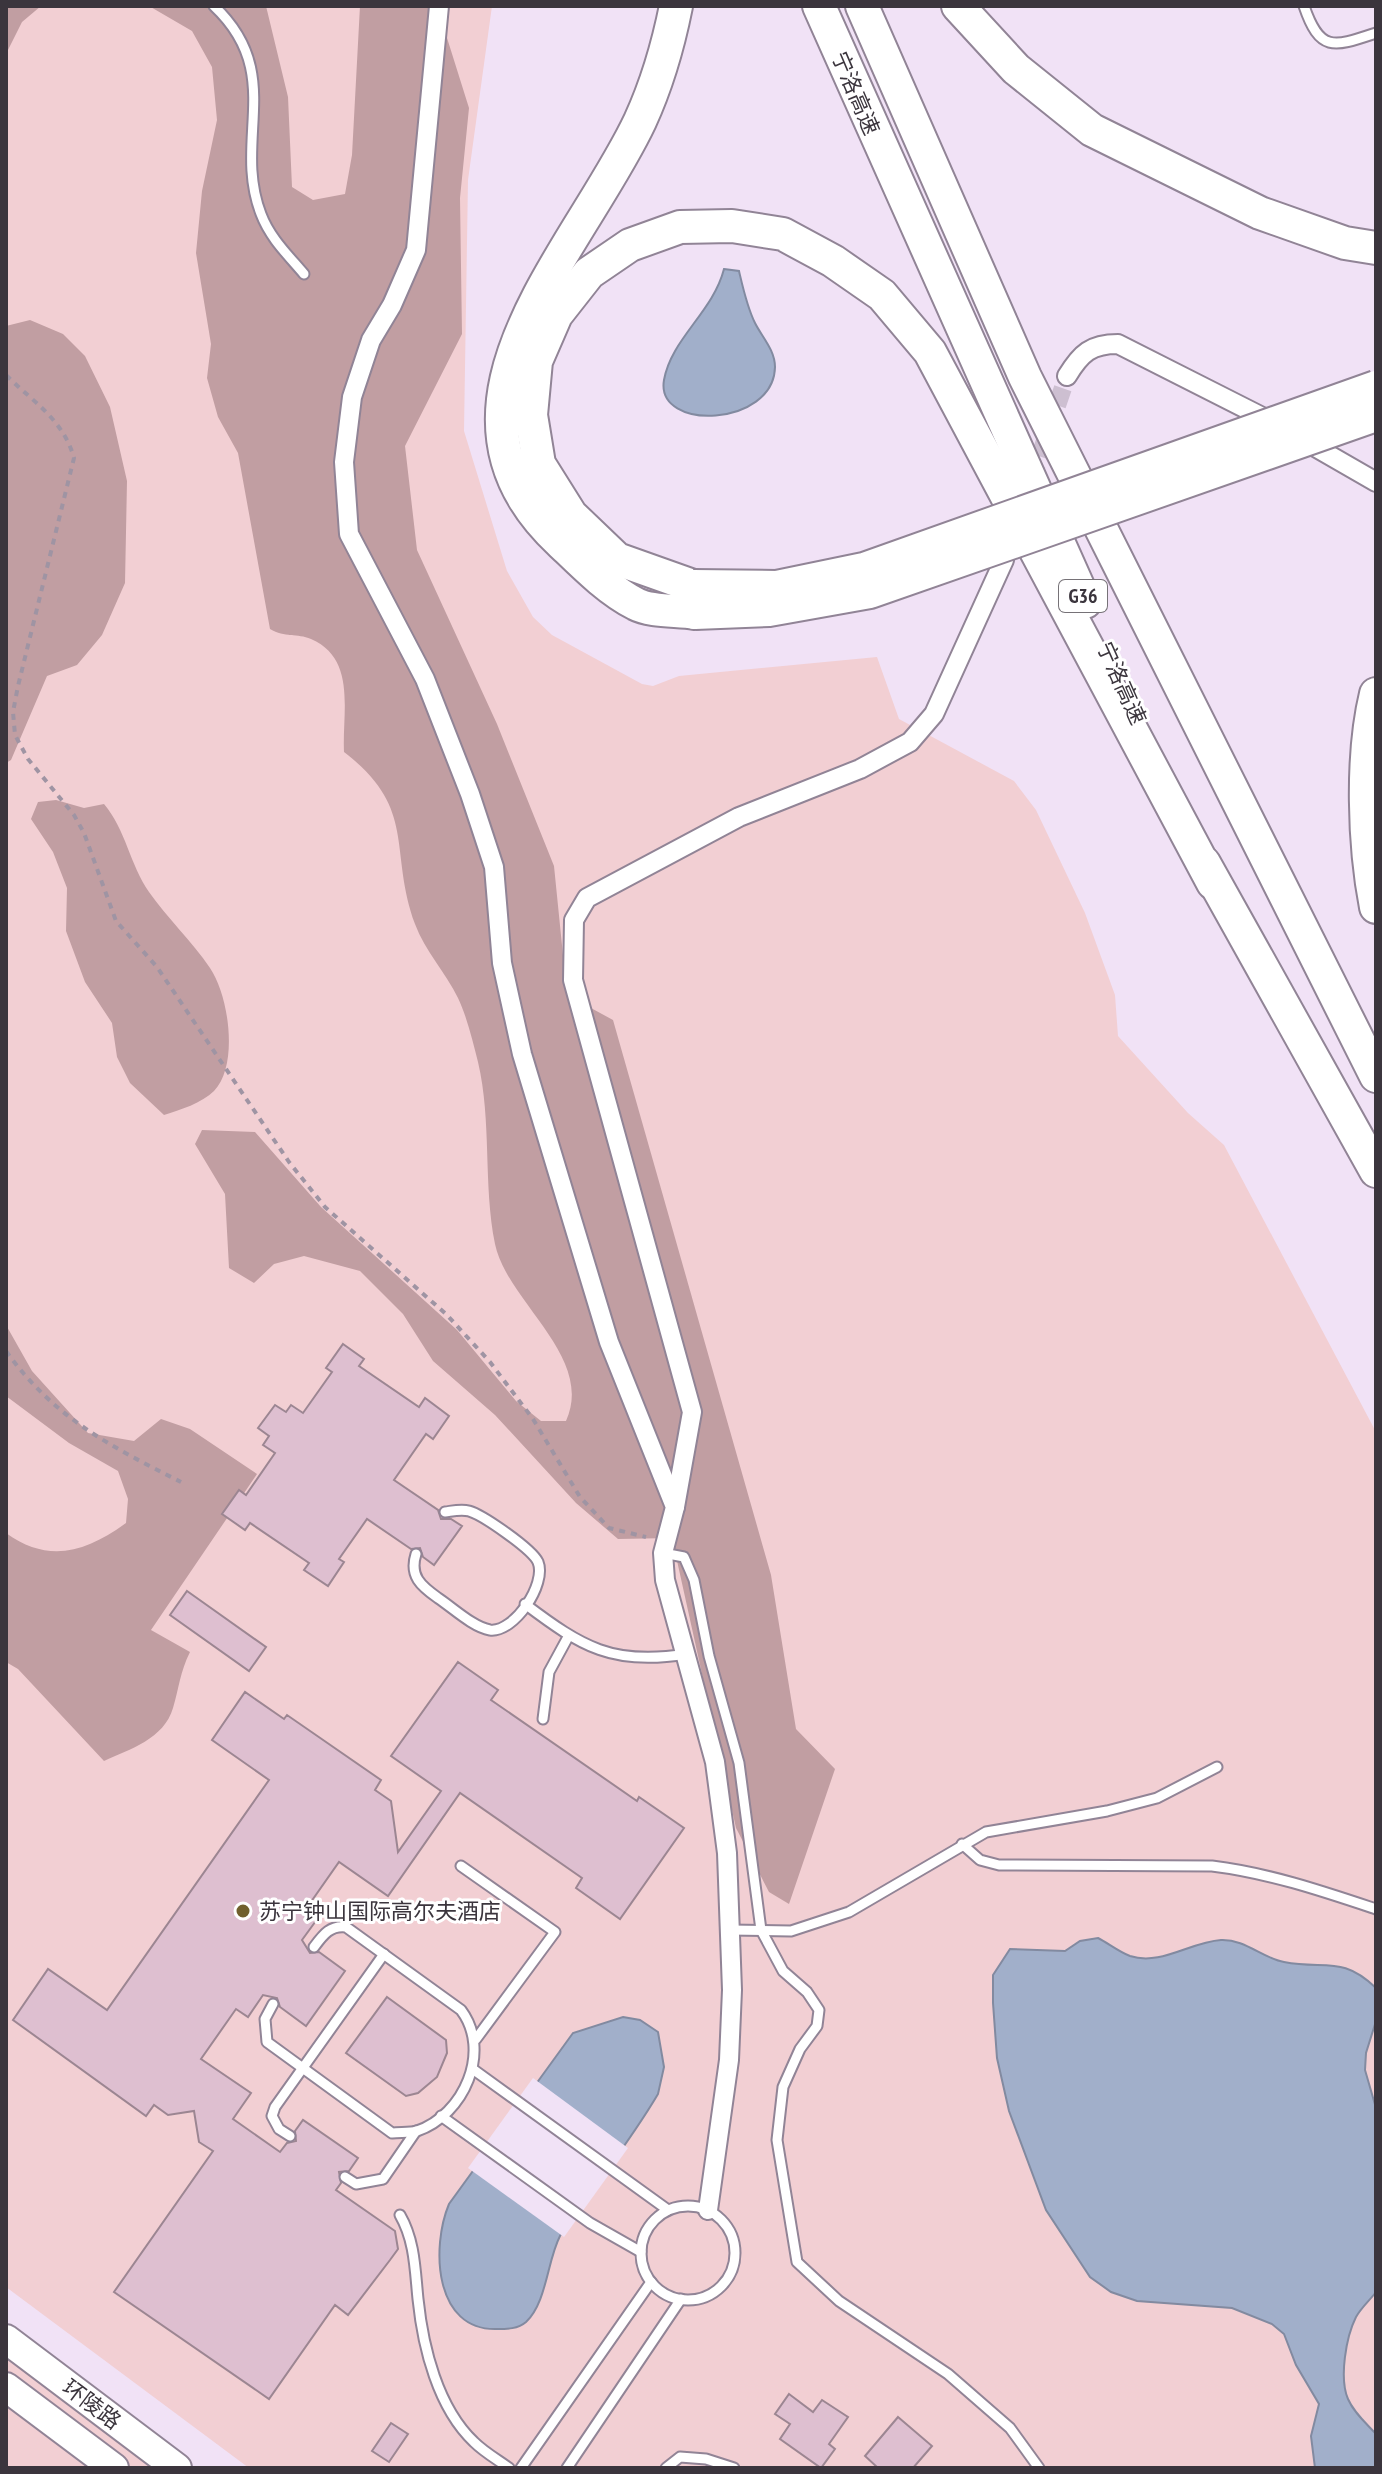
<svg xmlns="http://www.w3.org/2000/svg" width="1382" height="2474" font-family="'PT Sans Narrow','Noto Sans SC',sans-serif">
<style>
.green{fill:#f2cfd3}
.forest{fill:#c19ea2}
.water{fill:#a1afca;stroke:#828aa0;stroke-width:2}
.pier{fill:#f1e2f6}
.building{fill:#debfd0;stroke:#9c8692;stroke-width:2}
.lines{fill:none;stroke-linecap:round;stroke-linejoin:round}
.minor-tunnel{stroke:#cdbfd1;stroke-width:18;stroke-dasharray:18 9;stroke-linecap:butt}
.service-casing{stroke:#918496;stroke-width:13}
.minor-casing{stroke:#918496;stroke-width:22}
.primary-casing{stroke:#918496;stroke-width:32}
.motorway-casing{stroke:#918496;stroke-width:36}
.path{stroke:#9f94a3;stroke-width:4;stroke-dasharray:6 6;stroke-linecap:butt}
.service{stroke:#fff;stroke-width:9}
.minor{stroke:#fff;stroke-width:18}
.primary{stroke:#fff;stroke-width:28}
.motorway{stroke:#fff;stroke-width:32}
.motorway-bridge-casing{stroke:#918496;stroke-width:36;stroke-linecap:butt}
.motorway-bridge{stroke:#fff;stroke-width:32}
.poi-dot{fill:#705f2d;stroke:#fff;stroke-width:3}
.labels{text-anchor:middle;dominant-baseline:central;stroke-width:6;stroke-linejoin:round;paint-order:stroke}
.shield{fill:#fff;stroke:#767277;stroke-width:2}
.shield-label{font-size:20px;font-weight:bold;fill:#3b353d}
.street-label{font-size:22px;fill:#3b353d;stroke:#fff}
.poi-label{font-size:22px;fill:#3b353d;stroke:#fff;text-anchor:start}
</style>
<rect width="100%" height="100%" fill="#f1e2f6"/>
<g class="green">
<polygon points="6,6 492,6 468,180 464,431 507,571 533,617 552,635 642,684 653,686 679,676 877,657 899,719 1014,781 1036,810 1085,913 1115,995 1118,1036 1188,1113 1224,1145 1376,1432 1376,2468 249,2468 6,2287"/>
<polygon points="6,2339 162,2468 6,2468"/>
</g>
<g class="forest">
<polygon points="6,6 41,6 22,22 6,54"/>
<path d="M149 6H266L288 97 292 187 313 200 345 194 352 155 360 6H437L469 108 460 198 462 334 405 446 417 550 497 724 554 866 567 995 613 1020 771 1575 796 1729 835 1769 789 1904 769 1892 736 1828 672 1538 618 1539 576 1503 495 1415 433 1361 403 1314 360 1271 304 1256 274 1264 254 1283 229 1268 225 1194 195 1144 202 1130 255 1132 321 1207 457 1330 516 1401 541 1421H566C595 1357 507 1302 495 1244 483 1184 492 1122 478 1062 473 1042 467 1017 458 998 446 973 425 951 415 924 388 849 418 809 344 752 342 712 357 659 311 639 297 633 285 638 270 629L238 453 218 417 207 378 211 344 196 253 202 191 217 120 212 67 192 31Z"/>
<polygon points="30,320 63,334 85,356 110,407 127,481 125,583 102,635 77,665 47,676 11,760 6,763 6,326"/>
<path d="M56 800 84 808 104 804C126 830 130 865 149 892 167 918 192 941 210 968 229 996 239 1065 214 1091 202 1103 180 1110 164 1115L130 1083 117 1057 112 1023 85 982 66 931 67 888 53 852 31 819 38 802Z"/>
<path d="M6 1325 32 1371 88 1433 134 1441 161 1419 190 1429 257 1474 151 1630 190 1652C180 1672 179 1688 173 1708 164 1739 130 1749 104 1761L18 1669 6 1662V1533C49 1564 86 1552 126 1523L128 1499 118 1471 69 1443 6 1396Z"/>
</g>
<g class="water">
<path d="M724 269 739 271C743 288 747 307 755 323 762 337 775 350 775 367 774 427 655 432 664 380 671 339 713 312 724 269Z"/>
<path d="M1098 1938C1108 1943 1119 1952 1130 1956 1161 1966 1190 1942 1221 1940 1245 1939 1262 1958 1284 1962 1325 1970 1342 1955 1376 1988V2021L1366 2053 1365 2070 1376 2108V2292C1370 2300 1361 2308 1356 2317 1346 2337 1339 2378 1348 2399 1354 2413 1366 2423 1376 2434V2468H1315L1311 2436 1319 2404 1296 2365 1284 2334 1272 2324 1232 2308 1137 2301 1111 2292 1090 2277 1046 2210 1009 2111 997 2058 993 2003V1975L1010 1949 1065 1951 1080 1941Z"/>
<path d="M623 2017 640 2020 658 2032 664 2067 658 2094C638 2128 615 2159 592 2191 582 2206 568 2220 560 2236 547 2261 547 2302 526 2322 518 2329 507 2329 497 2329 434 2331 431 2247 449 2204L573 2033Z"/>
</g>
<polygon class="pier" points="533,2078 628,2148 564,2237 468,2168"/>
<g class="building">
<polygon points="343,1344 364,1359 359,1366 419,1407 425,1398 449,1416 433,1439 426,1434 394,1480 438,1510 441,1519 451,1519 462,1526 434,1565 423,1557 420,1548 411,1549 367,1519 339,1559 344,1562 328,1586 304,1570 309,1563 250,1523 245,1530 222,1514 239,1490 246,1495 275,1453 263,1445 269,1436 258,1428 275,1405 286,1412 291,1405 303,1413 332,1372 326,1368"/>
<polygon points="187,1591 266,1647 249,1671 170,1615"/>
<polygon points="458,1662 498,1690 491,1700 637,1801 639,1797 684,1828 620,1919 576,1888 582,1878 460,1793 388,1896 339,1862 306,1909 318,1918 302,1940 310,1953 319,1952 345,1971 306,2026 280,2007 277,1998 263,1995 248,2017 236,2009 201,2059 251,2093 233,2119 280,2152 287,2143 296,2141 295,2131 303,2120 358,2158 349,2171 339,2172 341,2183 336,2190 395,2231 398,2249 390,2260 348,2315 335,2305 269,2399 114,2292 213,2151 199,2142 194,2111 168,2115 154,2105 146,2116 13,2020 48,1969 107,2010 269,1780 212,1740 245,1692 284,1719 287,1715 381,1780 375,1790 391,1801 398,1852 441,1791 391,1756"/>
<polygon points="387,1997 446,2040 447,2053 437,2077 418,2093 406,2096 346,2053"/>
<polygon points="789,2394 813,2412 822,2400 848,2417 829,2444 835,2449 821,2468 780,2439 790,2424 775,2414"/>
<polygon points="898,2417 932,2446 913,2468 878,2468 865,2456"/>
<polygon points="391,2423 408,2434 389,2462 372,2451"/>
</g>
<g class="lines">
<polyline class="minor-tunnel" points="1031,482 1067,376"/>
<defs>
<g id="service">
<path d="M214 6C286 74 232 139 261 214 270 238 288 255 304 274"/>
<path d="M1304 6C1320 53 1334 47 1376 33"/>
<polyline points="663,1553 684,1557 694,1580 709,1656 739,1763 761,1930 783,1971 807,1992 819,2010 817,2026 800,2049 783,2087 777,2140 797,2262 839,2301 948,2374 1010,2428 1039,2468"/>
<path d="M416 1554C409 1576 421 1586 438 1598 453 1608 473 1627 490 1630 514 1633 547 1584 538 1562 532 1549 483 1515 469 1511 461 1509 453 1511 445 1512"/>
<path d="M525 1604C582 1647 613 1666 686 1654"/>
<polyline points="543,1719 549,1672 568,1637"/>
<path d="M962 1844 980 1860 999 1865 1212 1866C1269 1873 1322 1891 1376 1909"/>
<polyline points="461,1866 555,1932 476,2039"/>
<polyline points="729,1930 791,1931 849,1912 986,1832 1107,1811 1157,1798 1217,1767"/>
<path d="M273 2004 265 2019 267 2042 392 2133C399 2132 410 2133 417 2131 464 2115 492 2051 461 2010L346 1927C330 1925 323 1935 314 1947"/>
<polyline points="474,2070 668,2210"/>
<polyline points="441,2116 590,2223 641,2252"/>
<polyline points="290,2136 279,2129 272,2116 275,2107 384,1954"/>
<polyline points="345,2177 356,2184 383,2179 416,2131"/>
<circle cx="688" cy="2253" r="47"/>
<path d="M400 2215C415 2241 415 2270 418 2299 423 2348 438 2408 474 2442 484 2452 498 2460 509 2468"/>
<polyline points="521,2468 651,2282"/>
<polyline points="567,2468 681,2299"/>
<polyline points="666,2468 680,2457 706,2459 734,2468"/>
</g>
<g id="minor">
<polyline points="439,6 416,250 392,305 371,340 352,397 344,462 349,534 425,679 470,794 494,867 502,963 522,1054 609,1342 675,1507 663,1553 665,1580 715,1762 727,1853 732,1990 729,2060 708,2210"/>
<path d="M1067 376C1081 353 1091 344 1118 344L1278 425"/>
<polyline points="1303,440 1376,482"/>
<polyline points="675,1507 692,1412 573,980 574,920 587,898 739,817 860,769 910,742 934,714 1004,560"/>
</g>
<g id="primary">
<polyline points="6,2339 177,2468"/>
<polyline points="6,2387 114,2468"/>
</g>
<g id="motorway">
<path d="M676 6C668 46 657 84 640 121 579 251 415 407 560 542 582 563 608 590 636 604 651 612 678 610 695 613"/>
<polyline points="819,6 1085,602"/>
<polyline points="862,6 1025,377 1376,1076"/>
<polyline points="958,6 1016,69 1092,130 1260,213 1345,243 1376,248"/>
<polyline points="693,586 617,559 571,515 539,464 531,415 536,361 556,315 589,273 630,245 680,227 732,226 783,234 833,261 882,295 930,352 1213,883"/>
<path d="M1376 694C1361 756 1364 845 1376 907"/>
<polyline points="1204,863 1376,1171"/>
</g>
</defs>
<use href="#service" class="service-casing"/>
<use href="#minor" class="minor-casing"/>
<use href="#primary" class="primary-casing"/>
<use href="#motorway" class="motorway-casing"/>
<g class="path">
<path d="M6 375C33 402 63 419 74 458L18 686 13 712 15 735 28 759 74 815 84 833 116 921 157 967 289 1162 325 1207 447 1315 490 1362 533 1419 580 1497 609 1528 646 1537"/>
<path d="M6 1351C54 1418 110 1446 181 1482"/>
</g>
<use href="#service" class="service"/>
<use href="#minor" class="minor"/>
<use href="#primary" class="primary"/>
<use href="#motorway" class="motorway"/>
<defs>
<g id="motorway-bridge">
<polyline points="693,586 777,587 864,569 1376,387"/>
<polyline points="695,613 769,610 870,592 1376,415"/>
</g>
</defs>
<use href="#motorway-bridge" class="motorway-bridge-casing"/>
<use href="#motorway-bridge" class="motorway-bridge"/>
</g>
<circle class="poi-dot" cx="243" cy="1911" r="8"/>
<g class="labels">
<rect class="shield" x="1059" y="580" width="48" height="32" rx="6"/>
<g class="shield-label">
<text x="1083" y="596">G36</text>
</g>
<g class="street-label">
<text transform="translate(856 93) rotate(67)">宁洛高速</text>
<text transform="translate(1122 683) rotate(66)">宁洛高速</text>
<text transform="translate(92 2404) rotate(37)">环陵路</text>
</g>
<g class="poi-label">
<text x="259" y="1911">苏宁钟山国际高尔夫酒店</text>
</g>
</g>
<rect width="1382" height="2474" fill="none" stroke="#3b353d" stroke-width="16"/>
</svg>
